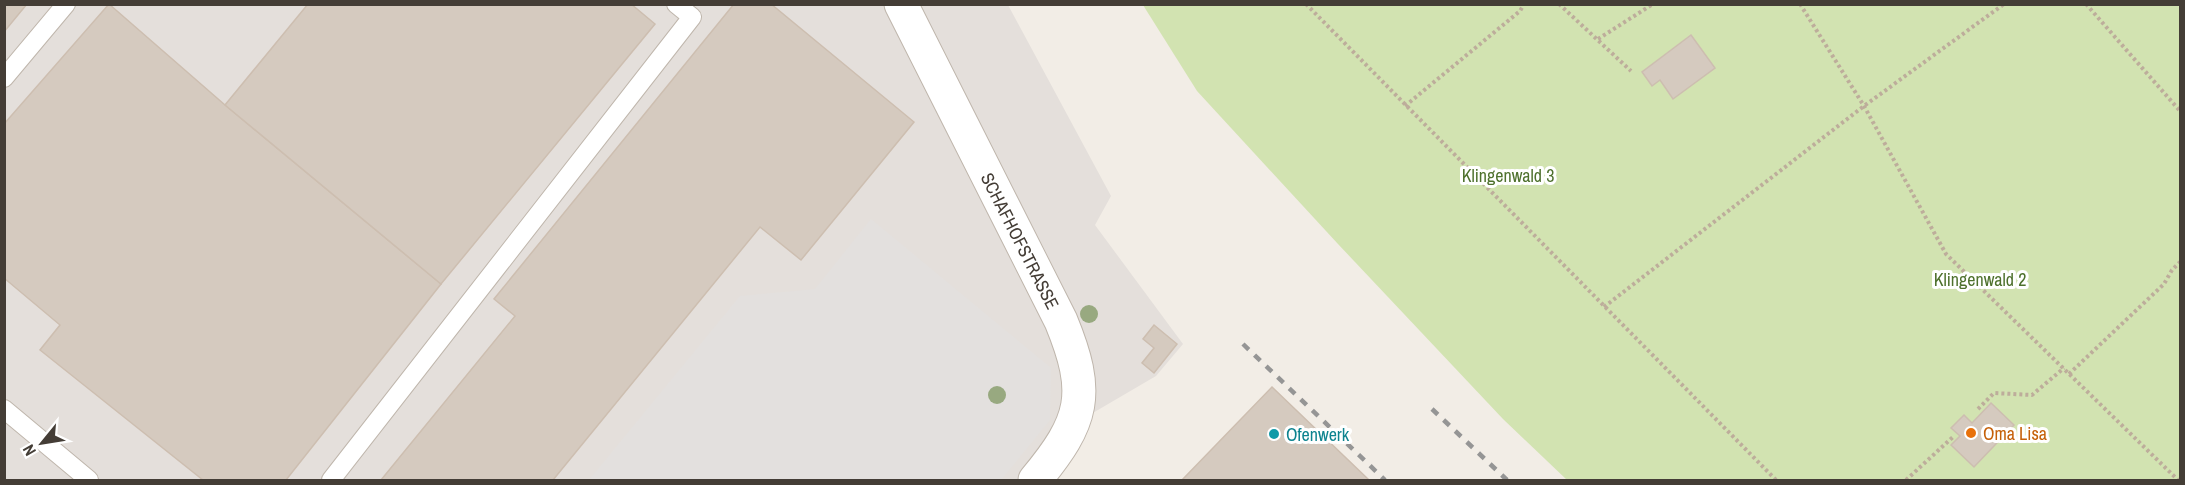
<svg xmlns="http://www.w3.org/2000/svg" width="2185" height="485" font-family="'Archivo Narrow',sans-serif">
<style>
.industrial{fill:#e4dfdb}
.green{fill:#d2e3b1}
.parking{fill:#e3e0de}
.building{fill:#d5cabf;stroke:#cdbeb0;stroke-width:1.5}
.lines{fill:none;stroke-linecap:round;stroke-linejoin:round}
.service-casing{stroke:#bfb6ac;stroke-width:20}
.tertiary-casing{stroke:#bfb6ac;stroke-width:35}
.path{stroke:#bdad9b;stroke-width:4;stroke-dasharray:3 3;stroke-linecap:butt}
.service{stroke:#fff;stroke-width:18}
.tertiary{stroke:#fff;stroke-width:33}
.rail{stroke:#959595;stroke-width:4.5;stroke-dasharray:8 8;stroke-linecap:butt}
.tree{fill:#98a980}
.food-dot{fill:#e8710a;stroke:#fff;stroke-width:2}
.culture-dot{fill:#0f9aa8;stroke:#fff;stroke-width:2}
.labels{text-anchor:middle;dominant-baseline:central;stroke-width:6;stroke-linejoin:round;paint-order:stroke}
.park-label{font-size:18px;fill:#4e712d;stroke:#fff}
.street-label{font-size:18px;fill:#443d36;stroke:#fff}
.food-label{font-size:18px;fill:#c56008;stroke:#fff;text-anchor:start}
.culture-label{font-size:18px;fill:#0d838f;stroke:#fff;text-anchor:start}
</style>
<rect width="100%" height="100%" fill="#f2ede6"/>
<polygon class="industrial" points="4,5 1008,5 1111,196 1095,225 1183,344 1156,376 1062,431 1021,480 5,480"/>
<polygon class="green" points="1143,5 2180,5 2180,480 1567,480 1503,419 1338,244 1197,91"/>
<polygon class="parking" points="871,219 1051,368 1050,420 1001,480 589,480 740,296 815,289"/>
<g class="building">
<polygon points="4,4 27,4 4,32"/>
<polygon points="109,4 225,105 441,284 286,480 203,480 40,350 60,325 4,278 4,124"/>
<polygon points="308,4 631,4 655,24 441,284 225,105"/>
<polygon points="734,4 771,4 914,122 801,260 760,227 553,480 381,480 515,316 494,299"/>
<polygon points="1691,35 1715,68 1673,99 1660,80 1652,86 1642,72"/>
<polygon points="1154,325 1177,344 1154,373 1142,363 1154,348 1143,339"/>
<polygon points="1272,387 1369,480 1182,480"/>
<polygon points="1991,403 2014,425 1974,467 1951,445 1960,436 1951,428 1964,415 1972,423"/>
</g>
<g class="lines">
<defs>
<g id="service">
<polyline points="4,78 66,4"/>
<polyline points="4,409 89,480"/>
<polyline points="331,480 692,17 676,4"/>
</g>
<path id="tertiary" d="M901 4 1061 321C1091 394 1084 421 1035 480"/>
</defs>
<use href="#service" class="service-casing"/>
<use href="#tertiary" class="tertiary-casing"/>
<g class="path">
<polyline points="1306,4 1776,480"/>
<polyline points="1559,4 1631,71"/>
<polyline points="1800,4 1864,106 1946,254 2178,480"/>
<polyline points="2086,4 2180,111"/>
<polyline points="1598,39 1653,4"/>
<polyline points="1405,106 1520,11 1524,4"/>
<polyline points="1604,307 1864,106 2004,4"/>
<polyline points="2069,374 2164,284 2172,270 2180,262"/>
<polyline points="1978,409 1994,393 2032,395 2064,368"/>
<polyline points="1906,480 1954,436"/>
</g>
<use href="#service" class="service"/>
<use href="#tertiary" class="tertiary"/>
<g class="rail">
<polyline points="1243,344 1385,480"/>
<polyline points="1432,409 1507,480"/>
</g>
</g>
<g class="tree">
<circle cx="1089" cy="314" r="9"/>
<circle cx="997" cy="395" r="9"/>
</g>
<circle class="food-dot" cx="1971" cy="433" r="6"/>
<circle class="culture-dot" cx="1274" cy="434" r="6"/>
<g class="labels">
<g class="park-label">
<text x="1508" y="175">Klingenwald 3</text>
<text x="1980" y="279">Klingenwald 2</text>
</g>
<g class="street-label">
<text transform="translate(1020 241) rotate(63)">SCHAFHOFSTRASSE</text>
</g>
<g class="food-label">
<text x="1983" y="433">Oma Lisa</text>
</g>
<g class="culture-label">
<text x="1286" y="434">Ofenwerk</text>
</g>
</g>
<rect width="2185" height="485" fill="none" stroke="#443d36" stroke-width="12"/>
<g transform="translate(42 443) rotate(240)" stroke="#ffffff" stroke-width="4.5" paint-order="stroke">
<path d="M0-4.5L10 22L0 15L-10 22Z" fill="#443d36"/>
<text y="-9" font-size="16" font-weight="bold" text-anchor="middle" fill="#443d36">N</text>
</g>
</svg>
